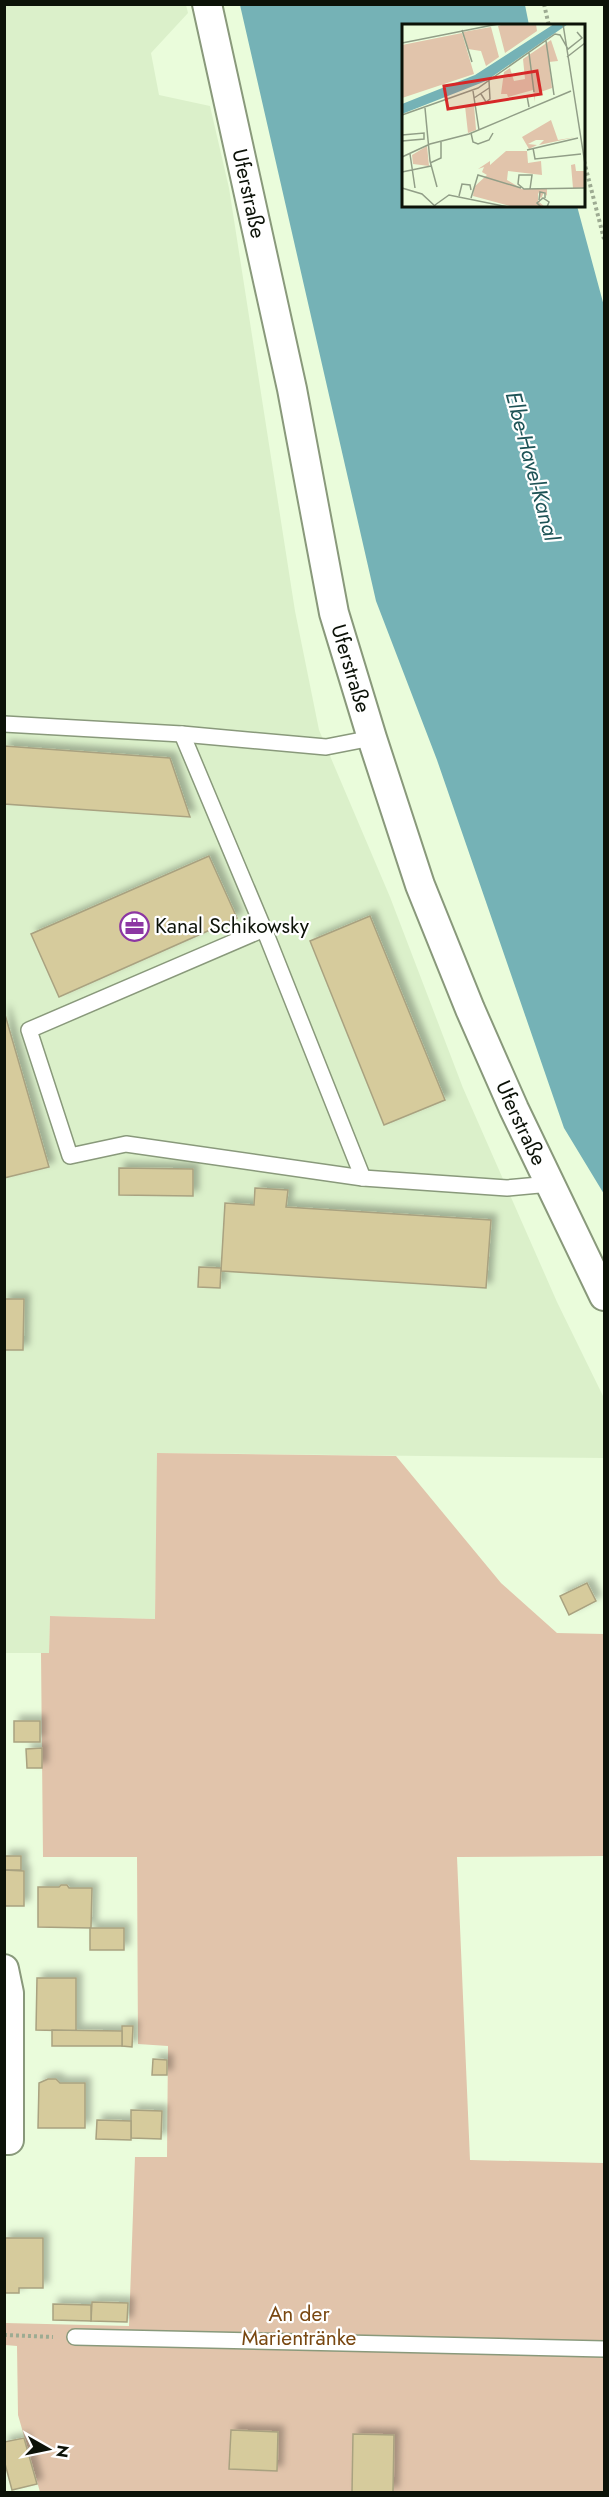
<svg xmlns="http://www.w3.org/2000/svg" width="609" height="2497" font-family="Jost,sans-serif">
<style>
.built{fill:#dbf0ca}
.green{fill:#e1c4ab}
.water{fill:#75b2b6}
.building{fill:#d6cb9c;stroke:#a9a280;stroke-width:1.5;filter:url(#shadow)}
.lines{fill:none;stroke-linecap:round;stroke-linejoin:round}
.lane-casing{stroke:#89997b;stroke-width:18}
.street-casing{stroke:#89997b;stroke-width:32}
.path{stroke:#9dab92;stroke-width:4;stroke-dasharray:3 3;stroke-linecap:butt}
.lane{stroke:#fff;stroke-width:15}
.street{stroke:#fff;stroke-width:28}
.labels{text-anchor:middle;dominant-baseline:central;stroke-width:4.5;stroke-linejoin:round;paint-order:stroke}
.street-label{font-size:21px;fill:#0c1208;stroke:#fff}
.poi-label{font-size:21px;fill:#0c1208;stroke:#fff;text-anchor:start}
.park-label{font-size:21px;fill:#794812;stroke:#fff}
.water-label{font-size:22px;font-style:italic;fill:#1d5356;stroke:#fff}
.inset-road{fill:none;stroke:#919e87;stroke-width:1.5}
.view{fill:#d62828;fill-opacity:0.15;stroke:#d62828;stroke-width:3}
.inset-edge{fill:none;stroke:#0c1208;stroke-width:3}
</style>
<defs>
<filter id="shadow"><feDropShadow dx="5.5" dy="-5.5" stdDeviation="3" flood-color="#0004"/></filter>
</defs>
<rect width="100%" height="100%" fill="#eafcdb"/>
<polygon class="built" points="5,5 186,5 188,13 151,53 159,95 210,106 229,188 295,611 319,730 390,897 463,1088 557,1302 604,1398 604,1458 158,1453 155,1619 50,1616 49,1653 5,1653"/>
<polygon class="green" points="157,1453 396,1456 501,1583 557,1633 604,1634 604,1856 457,1857 470,2160 604,2163 604,2492 40,2492 18,2415 17,2346 5,2345 5,2323 129,2326 135,2157 167,2157 168,2046 138,2044 137,1857 43,1857 41,1653 49,1653 50,1616 155,1619"/>
<polygon class="water" points="240,5 525,5 529,25 404,26 404,206 577,206 604,306 604,1194 564,1128 437,760 376,601"/>
<g class="building">
<polygon points="4,746 170,758 190,817 4,804"/>
<polygon points="209,856 237,918 59,997 31,934"/>
<polygon points="370,916 445,1100 384,1125 310,941"/>
<polygon points="4,1011 49,1167 4,1178"/>
<polygon points="119,1168 193,1169 193,1196 119,1195"/>
<polygon points="255,1188 288,1190 286,1207 491,1220 486,1288 221,1271 225,1203 254,1205"/>
<polygon points="199,1267 221,1268 220,1288 198,1287"/>
<polygon points="4,1299 24,1299 23,1350 4,1350"/>
<polygon points="587,1583 596,1601 569,1615 560,1596"/>
<rect x="14" y="1721" width="26" height="21"/>
<polygon points="42,1748 42,1768 27,1768 26,1749"/>
<rect x="4" y="1856" width="17" height="14"/>
<polygon points="4,1870 24,1871 24,1906 4,1906"/>
<polygon points="61,1885 67,1885 69,1888 92,1888 91,1928 38,1927 38,1887 59,1887"/>
<rect x="90" y="1928" width="34" height="22"/>
<polygon points="37,1978 76,1978 76,2031 36,2030"/>
<polygon points="122,2026 133,2026 132,2047 122,2046"/>
<polygon points="52,2030 122,2031 122,2046 52,2046"/>
<polygon points="153,2059 167,2060 167,2075 152,2075"/>
<polygon points="48,2079 56,2079 60,2083 85,2083 85,2128 38,2128 39,2083"/>
<polygon points="131,2110 162,2111 161,2139 131,2138"/>
<polygon points="97,2120 131,2121 131,2140 96,2139"/>
<polygon points="4,2238 43,2238 43,2288 19,2288 19,2293 4,2293"/>
<polygon points="92,2302 128,2303 127,2322 91,2321"/>
<polygon points="53,2304 91,2305 91,2321 53,2320"/>
<polygon points="231,2430 278,2432 277,2471 229,2469"/>
<polygon points="353,2434 394,2435 393,2492 352,2492"/>
<polygon points="24,2438 37,2484 12,2490 4,2460 4,2442"/>
</g>
<g class="lines">
<defs>
<g id="lane">
<polyline points="4,724 182,734 326,747 372,738"/>
<polyline points="182,734 268,939 363,1178"/>
<polyline points="264,929 29,1030 70,1156 126,1144 363,1178 507,1188 550,1184"/>
<polyline points="75,2337 604,2349"/>
</g>
<g id="street">
<path id="s1" d="M207 4 292 389 334 613 372 738 420 885 470 1009 514 1109 604 1296"/>
<polyline points="4,1969 9,1993 9,2140 4,2140"/>
</g>
</defs>
<use href="#lane" class="lane-casing"/>
<use href="#street" class="street-casing"/>
<g class="path">
<polyline points="544,4 549,26"/>
<polyline points="584,161 604,239"/>
<polyline points="4,2335 53,2337"/>
</g>
<use href="#lane" class="lane"/>
<use href="#street" class="street"/>
</g>
<defs>
<symbol id="office-ring" viewBox="-11 -11 22 22"><circle r="9.5" fill="#fff" stroke="#8c36a3" stroke-width="1.5"/><path d="M-6-3h4V-5.5h4V-3h4V5H-6ZM-1-4.5V-3h2v-1.5ZM-6 0V1H6V0Z" fill="#8c36a3"/></symbol>
</defs>
<g fill-rule="evenodd">
<use href="#office-ring" x="118" y="910" width="33" height="33"/>
</g>
<g class="labels">
<g class="street-label">
<text stroke="none"><textPath href="#s1" startOffset="194">Uferstraße</textPath></text>
<text stroke="none"><textPath href="#s1" startOffset="680">Uferstraße</textPath></text>
<text stroke="none"><textPath href="#s1" startOffset="1166">Uferstraße</textPath></text>
</g>
<g class="poi-label">
<text x="155" y="926">Kanal Schikowsky</text>
</g>
<g class="park-label">
<text x="299" y="2314">An der<tspan x="299" dy="24">Marientränke</tspan></text>
</g>
<g class="water-label">
<text transform="translate(533 466) rotate(75)">Elbe-Havel-Kanal</text>
</g>
</g>
<g transform="translate(402 24)">
<rect width="183" height="183" fill="#eafcdb"/>
<path d="M102 0H134L135 7 103 29 96 2ZM89 3 97 33 84 42 79 27 66 25 61 8ZM60 9 72 50 0 74V21ZM149 16 156 37 147 38 150 64 133 70V78L131 66 106 73 105 70H99L102 48 108 44 112 57 123 55 121 35ZM72 81 74 106 66 109 63 82ZM149 96 156 116 174 113 137 121 142 116H134L126 120 135 121 127 125 120 113ZM25 122 27 142 11 140 10 131ZM104 127H125L126 139 139 137 140 151 106 147 105 156 120 165H145V172L142 168 139 175 136 168V177L143 183H112L71 172 72 163 85 151 80 148 82 143 76 145 88 137V141ZM173 140 174 147H183V164H171L169 141Z" fill="#e1c4ab"/>
<path d="M152 0H166L84 57 0 90V80L73 51Z" fill="#75b2b6"/>
<path class="inset-road" d="M161 0 183 140M60 6 70 38M144 17 152 71M0 19 96 0M127 29 132 68M165 33 183 19M71 67 77 106M79 70 84 78 88 75 87 57M118 73 125 72 127 83M72 74 87 64M23 84 28 137 35 163M0 91 76 64 153 10 158 11 166 25 180 14 175 8M69 109 71 118 76 120 87 116 91 109M0 111 22 109V115L0 117M131 124 133 135 179 130M125 126 176 114M8 130 13 164M0 133 28 120 67 110 169 67M28 139 39 134V117M0 148 29 142M0 164 20 170 34 183M128 165 130 151H117L116 160 122 165 183 164M57 172 60 160 68 161 69 166M69 174 76 151 119 164M137 176 138 168 143 169V174M33 181 47 171 106 183M139 183 135 179 141 174 147 178 145 183"/>
<path class="view" d="M135 47 139 70 46 85 42 62Z"/>
<rect width="183" height="183" class="inset-edge"/>
</g>
<rect width="609" height="2497" fill="none" stroke="#0c1208" stroke-width="12"/>
<g transform="translate(48 2449) rotate(99)" stroke="#ffffff" stroke-width="4.5" paint-order="stroke">
<path d="M0-4.5L10 22L0 15L-10 22Z" fill="#0c1208"/>
<text y="-9" font-size="16" font-weight="bold" text-anchor="middle" fill="#0c1208">N</text>
</g>
</svg>
